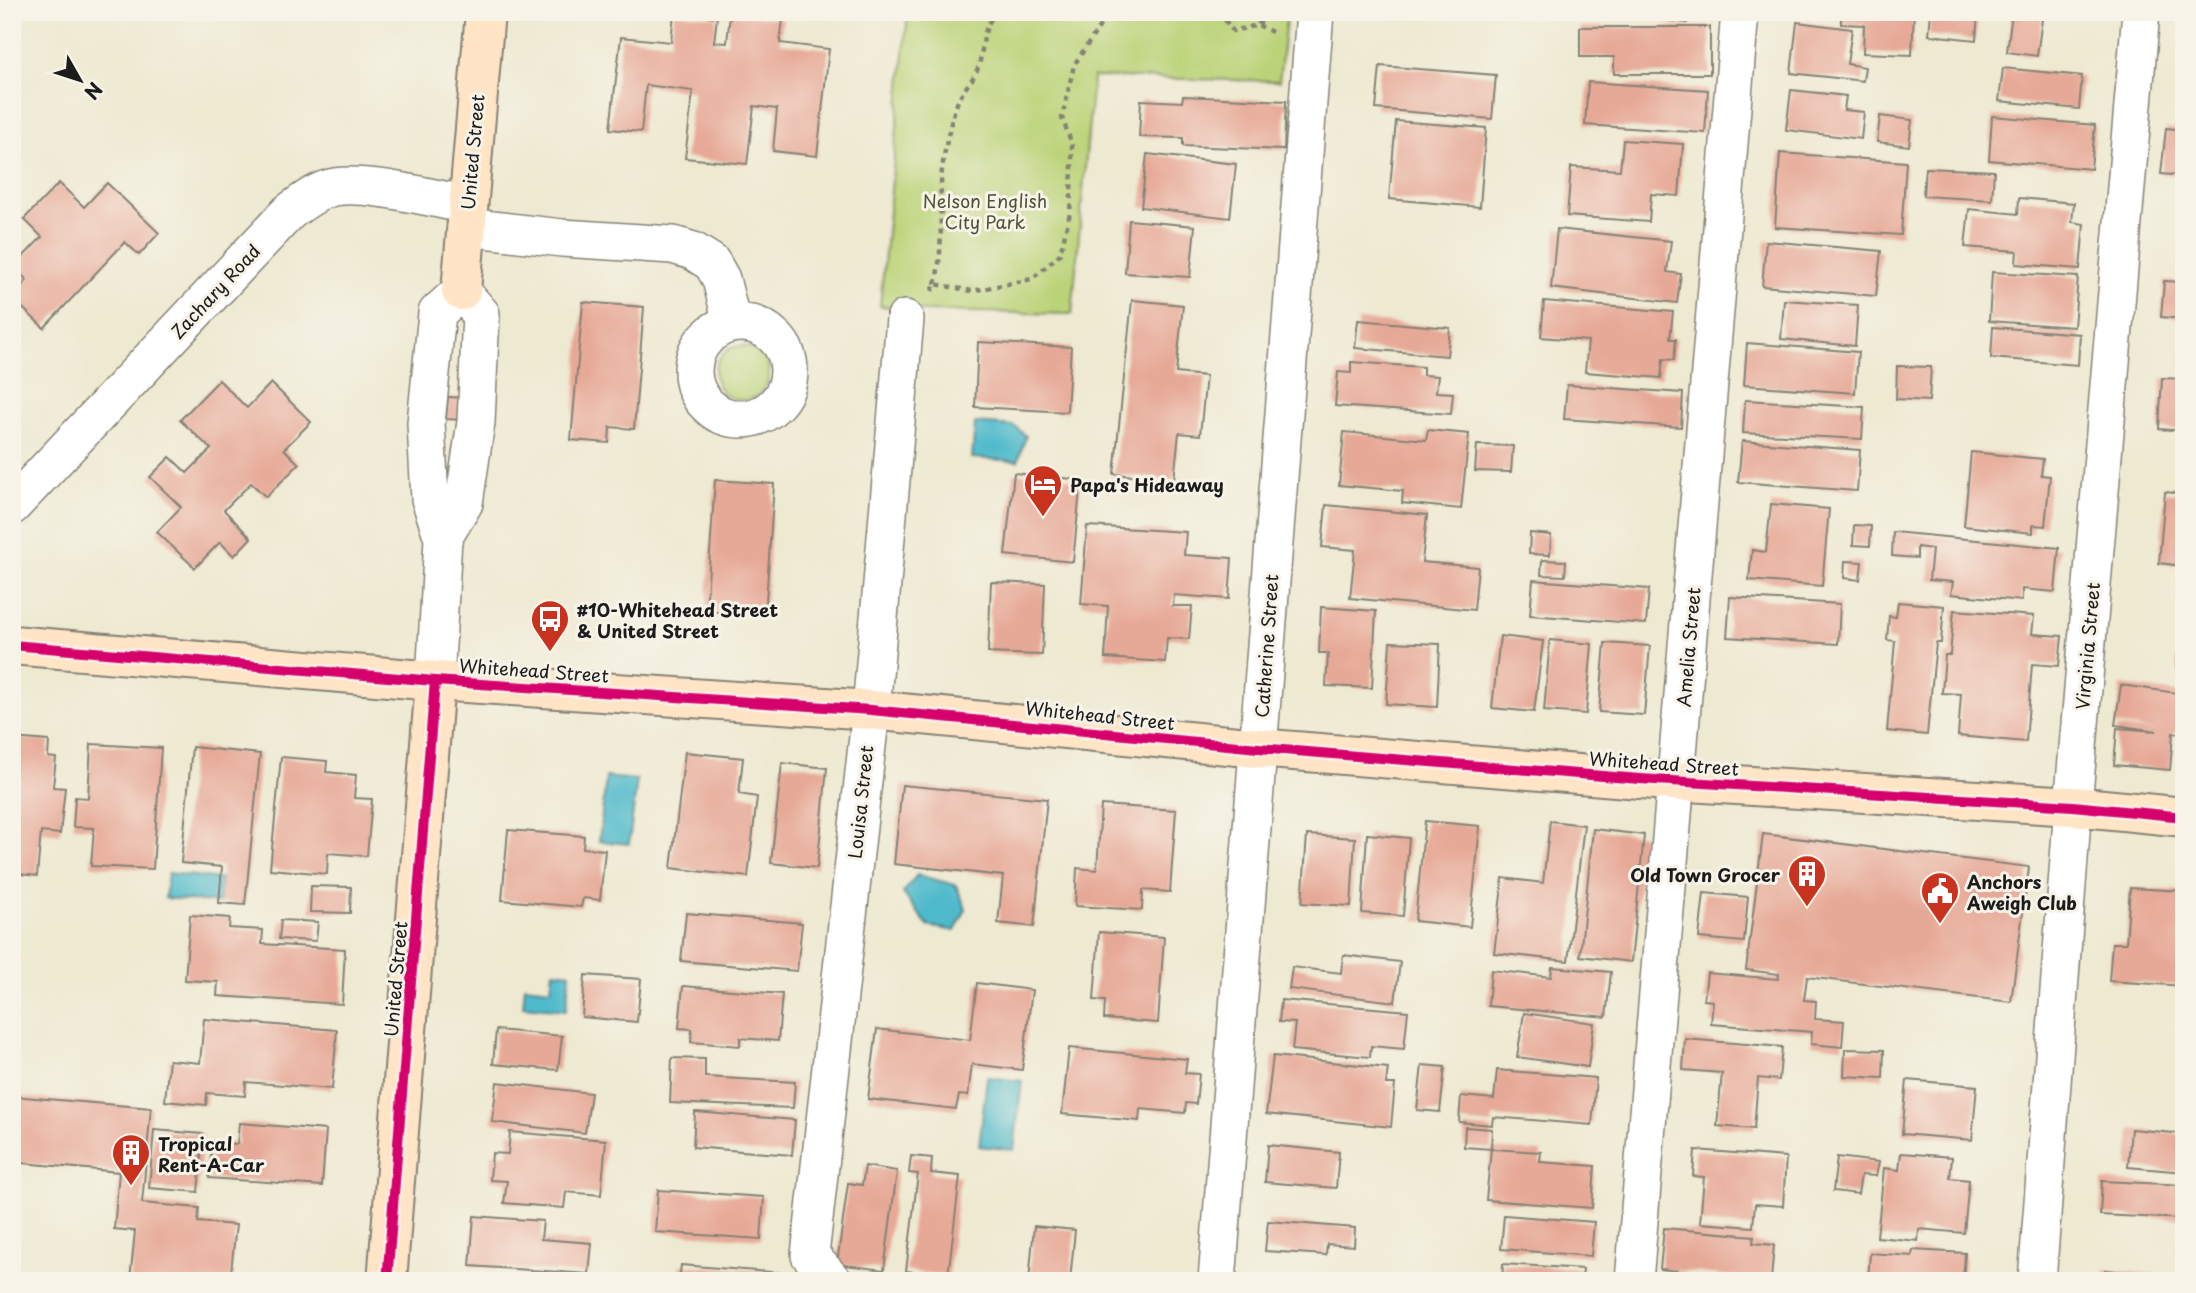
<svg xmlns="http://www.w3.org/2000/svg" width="2196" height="1293" font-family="'Playpen Sans',sans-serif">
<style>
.green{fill:#bbd378;stroke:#6c784a;stroke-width:2}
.water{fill:#4fbacb;stroke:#366b74;stroke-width:2}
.building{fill:#e7a997}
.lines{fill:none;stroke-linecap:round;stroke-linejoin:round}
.street-casing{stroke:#858276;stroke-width:40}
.secondary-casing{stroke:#858276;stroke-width:42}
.path{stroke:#858276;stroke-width:4.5;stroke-dasharray:5 5;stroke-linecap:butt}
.street{stroke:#fff;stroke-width:37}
.secondary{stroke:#ffe4c6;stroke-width:38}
.cycleway-casing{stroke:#f7f3e8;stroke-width:15}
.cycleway{stroke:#d6006c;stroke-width:10}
.labels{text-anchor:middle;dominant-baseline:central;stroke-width:6;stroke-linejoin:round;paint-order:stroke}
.street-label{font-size:18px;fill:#1c1c1c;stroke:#f7f3e8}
.park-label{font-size:18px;fill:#4c5338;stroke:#f7f3e8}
.poi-label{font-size:18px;font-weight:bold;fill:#1c1c1c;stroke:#f7f3e8;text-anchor:start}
</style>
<rect width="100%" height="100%" fill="#f7f3e8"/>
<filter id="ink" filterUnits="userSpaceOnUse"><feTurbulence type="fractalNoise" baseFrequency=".0143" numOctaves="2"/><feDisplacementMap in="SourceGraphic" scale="14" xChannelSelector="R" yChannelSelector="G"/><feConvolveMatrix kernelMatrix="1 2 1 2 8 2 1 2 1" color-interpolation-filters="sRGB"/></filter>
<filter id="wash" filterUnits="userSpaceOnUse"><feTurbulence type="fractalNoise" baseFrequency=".00686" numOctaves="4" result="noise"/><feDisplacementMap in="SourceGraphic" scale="28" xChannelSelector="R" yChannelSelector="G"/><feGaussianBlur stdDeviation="1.57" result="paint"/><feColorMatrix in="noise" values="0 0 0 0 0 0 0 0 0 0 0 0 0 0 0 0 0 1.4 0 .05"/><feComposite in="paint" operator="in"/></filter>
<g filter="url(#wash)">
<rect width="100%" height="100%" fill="#eee9d1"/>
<g class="green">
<polygon points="908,12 1287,12 1279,81 1093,77 1072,314 923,311 880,306"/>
<circle cx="742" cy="373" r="27"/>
</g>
<g class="water">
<polygon points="975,423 1014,426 1026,436 1018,461 972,458"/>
<polygon points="606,777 637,780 629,844 599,841"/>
<polygon points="168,873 221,879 219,903 165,898"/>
<polygon points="917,875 956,885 966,909 955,931 928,926 903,893"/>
<polygon points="553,971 570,973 566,1010 523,1006 525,986 551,989"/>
<polygon points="987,1077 1022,1081 1014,1150 979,1146"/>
</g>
<g id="blocks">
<g class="building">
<polygon points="1595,12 1688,12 1687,23"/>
<polygon points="1841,12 1914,12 1912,55 1863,53 1864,25 1841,24"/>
<polygon points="1931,12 1978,12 1976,40 1929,35"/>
<polygon points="2012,12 2043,12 2037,56 2007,52"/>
<polygon points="674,13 717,17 714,42 727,43 730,14 783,19 780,43 829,49 817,156 773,151 777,109 754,106 747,164 685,158 693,91 646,85 641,132 610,129 621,37 671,42"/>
<polygon points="1797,22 1852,29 1847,64 1865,67 1863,81 1791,73"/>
<polygon points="1580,27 1710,27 1710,74 1614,74 1614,57 1580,57"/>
<polygon points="1380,66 1496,75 1492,119 1376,109"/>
<polygon points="2003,68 2082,76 2079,109 1999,101"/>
<polygon points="1588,82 1708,90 1705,133 1585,125"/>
<polygon points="1791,90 1846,96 1844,110 1864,112 1861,139 1786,130"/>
<polygon points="1183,96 1286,101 1284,150 1183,146 1183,138 1139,137 1141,100 1182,102"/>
<polygon points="1880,116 1912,120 1909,146 1877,142"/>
<polygon points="1992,116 2095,125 2091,169 1989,160"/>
<polygon points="1396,121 1486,128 1480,207 1389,199"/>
<polygon points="2166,128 2184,130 2184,176 2161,174"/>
<polygon points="1623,140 1683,144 1679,196 1651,194 1649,222 1567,216 1571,167 1620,170"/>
<polygon points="1780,153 1906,162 1901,235 1775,227"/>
<polygon points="1147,154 1236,164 1230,218 1141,207"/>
<polygon points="1925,168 1994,171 1992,200 1923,196"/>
<polygon points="59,183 84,207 107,183 159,233 139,255 125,242 44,328 12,298 27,280 13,267 42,237 24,219"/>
<polygon points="2019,198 2074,203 2072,222 2084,224 2080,269 2016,264 2017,251 1965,247 1969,209 2018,214"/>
<polygon points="1129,220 1195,226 1190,277 1125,273"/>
<polygon points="1557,229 1671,241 1667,272 1681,274 1677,303 1551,288"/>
<polygon points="1766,241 1881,251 1876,296 1762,286"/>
<polygon points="1992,272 2078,277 2074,327 1989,321"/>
<polygon points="2164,281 2184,282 2184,319 2161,317"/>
<polygon points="1132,300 1183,305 1176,373 1206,376 1200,435 1179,433 1174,480 1114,474"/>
<polygon points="1784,300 1858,305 1855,346 1781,339"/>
<polygon points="1544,301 1673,312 1670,339 1676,339 1674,360 1663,359 1661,378 1585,372 1588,341 1541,337"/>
<polygon points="583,302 644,307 634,429 610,427 609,443 571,440"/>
<polygon points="1358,320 1450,328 1447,356 1355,348"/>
<polygon points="1993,327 2080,334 2078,365 1991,358"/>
<polygon points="978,342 1071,347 1067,412 975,407"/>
<polygon points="1747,343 1858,352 1855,393 1744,385"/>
<polygon points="1351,362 1423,367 1423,375 1438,376 1436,392 1453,393 1451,414 1335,406 1338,372 1351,373"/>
<polygon points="1897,366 1931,367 1929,401 1896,399"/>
<polygon points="2162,378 2184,379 2184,431 2159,429"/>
<polygon points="219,380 247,408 271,383 311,422 284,449 299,464 266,497 251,483 224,510 251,538 234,556 220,542 195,568 157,532 181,507 150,477 170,457 187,473 211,449 180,420"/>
<polygon points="1567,385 1683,393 1681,427 1564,419"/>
<polygon points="448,397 465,398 464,420 446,419"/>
<polygon points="1745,400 1864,407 1862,439 1743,433"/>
<polygon points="1428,430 1469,434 1461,509 1402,503 1403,491 1339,485 1344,432 1426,440"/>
<polygon points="1742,441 1860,450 1857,491 1738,482"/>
<polygon points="1477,445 1513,446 1511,472 1475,471"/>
<polygon points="1971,452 2043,459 2041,475 2050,476 2045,526 2033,525 2033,533 1964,526"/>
<polygon points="1014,473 1081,480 1073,562 1005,555"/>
<polygon points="715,480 774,484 765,616 706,611"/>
<polygon points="2165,492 2184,494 2184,566 2159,563"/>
<polygon points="1771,504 1829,509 1822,586 1749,580 1752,550 1766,552"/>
<polygon points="1326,505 1427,515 1422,562 1478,567 1474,610 1350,598 1355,550 1322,547"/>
<polygon points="1854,525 1871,526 1870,546 1853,545"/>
<polygon points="1087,526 1186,532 1184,555 1232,558 1229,599 1174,595 1173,606 1192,606 1189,639 1167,638 1165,662 1105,658 1108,606 1081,604"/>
<polygon points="1893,532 2059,548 2055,592 2022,589 2022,601 1951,594 1953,582 1929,580 1932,549 1917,547 1917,558 1892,556"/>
<polygon points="1530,533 1551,535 1550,555 1529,554"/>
<polygon points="1542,560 1566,561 1565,576 1541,575"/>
<polygon points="1845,561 1862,562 1860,580 1844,578"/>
<polygon points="1533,580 1649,589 1646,624 1530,615"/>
<polygon points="991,582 1045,584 1042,655 988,653"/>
<polygon points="1730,597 1840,604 1838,644 1727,637"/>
<polygon points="1898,602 1944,606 1941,643 1936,643 1927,735 1887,731 1895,641 1887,640 1889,616 1896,617"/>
<polygon points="1321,607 1376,611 1372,688 1326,686 1328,653 1319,653"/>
<polygon points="1954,610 2034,616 2032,634 2062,636 2059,666 2032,664 2026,742 1958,736 1961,694 1942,693 1945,655 1950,655"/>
<polygon points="2179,635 2184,635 2184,668 2177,668"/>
<polygon points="1500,636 1543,641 1534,712 1492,708"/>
<polygon points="1550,640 1592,644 1586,714 1544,711"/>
<polygon points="1390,642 1440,644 1437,707 1386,704"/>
<polygon points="1605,643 1650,646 1644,715 1599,712"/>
<polygon points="2121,685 2184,694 2184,723 2182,734 2173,733 2170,770 2114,765 2117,728 2157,731 2115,725"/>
<polygon points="12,738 49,741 48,757 56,758 53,787 65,788 60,834 41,832 37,876 12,873"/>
<polygon points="91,744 161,748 153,869 91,866 94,828 73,827 75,797 88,798"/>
<polygon points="192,747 260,754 245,905 219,903 222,867 181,863"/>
<polygon points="685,752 743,758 739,794 757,797 748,877 671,868"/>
<polygon points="281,757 327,761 326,772 356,775 354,798 372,799 367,856 328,853 327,874 270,869"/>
<polygon points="782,763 827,768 817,868 771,863"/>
<polygon points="902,785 1047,799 1034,927 998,923 1003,876 894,864"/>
<polygon points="1101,805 1176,810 1170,892 1143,890 1142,910 1075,906 1077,868 1097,870"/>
<polygon points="1425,821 1480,826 1470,927 1415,921"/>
<polygon points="1550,821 1584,825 1568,961 1494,953 1503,878 1543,883"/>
<polygon points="1593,829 1644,835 1631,962 1580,956"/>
<polygon points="508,830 584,836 583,848 605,850 600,900 583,898 581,907 502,900"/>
<polygon points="1367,834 1409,838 1403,916 1362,913"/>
<polygon points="1763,834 2029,867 2011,1002 1807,977 1804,1000 1816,1001 1815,1019 1844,1021 1842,1047 1811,1044 1812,1032 1711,1024 1713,1001 1704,1000 1707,973 1778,979 1779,974 1746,970"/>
<polygon points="1307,835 1355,838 1351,906 1302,903"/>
<polygon points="311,886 351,887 350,913 310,912"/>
<polygon points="2130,888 2184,891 2184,986 2109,981 2112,943 2126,943"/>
<polygon points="1704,893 1748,897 1744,942 1699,938"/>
<polygon points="686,913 802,923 797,971 681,961"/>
<polygon points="190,915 230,918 229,928 263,930 262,944 345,949 342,1004 217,996 218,982 185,980"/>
<polygon points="281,920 318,922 316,941 279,939"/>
<polygon points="1099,932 1164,937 1158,1023 1104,1019 1105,1001 1094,1000"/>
<polygon points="1343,955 1400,962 1395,1002 1289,989 1292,967 1341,973"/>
<polygon points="1552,967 1611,972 1606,1017 1488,1006 1491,970 1551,977"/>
<polygon points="585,975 641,979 637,1022 582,1017"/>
<polygon points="977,983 1032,990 1022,1070 972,1064 968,1096 959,1095 956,1109 868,1099 877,1029 970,1040"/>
<polygon points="683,986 782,994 778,1041 740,1038 740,1046 691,1042 692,1029 679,1028"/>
<polygon points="1281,1000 1408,1011 1404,1049 1371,1046 1370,1057 1292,1050 1295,1023 1279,1022"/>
<polygon points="1524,1013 1594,1023 1588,1067 1517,1057"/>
<polygon points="204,1019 337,1030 332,1089 246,1082 245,1096 207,1093 206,1105 165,1101 169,1060 200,1063"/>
<polygon points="496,1030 562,1036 558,1070 493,1064"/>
<polygon points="1685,1039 1782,1047 1779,1080 1758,1078 1754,1129 1717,1126 1722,1073 1683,1070"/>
<polygon points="1069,1048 1187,1059 1185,1073 1199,1074 1196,1104 1186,1103 1185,1113 1140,1109 1139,1121 1062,1114"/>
<polygon points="1845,1049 1884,1050 1883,1078 1844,1076"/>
<polygon points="1273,1056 1388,1068 1386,1084 1395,1084 1391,1127 1266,1114"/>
<polygon points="672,1058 705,1059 705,1077 795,1082 793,1108 670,1103"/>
<polygon points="1422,1065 1445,1067 1440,1112 1417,1110"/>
<polygon points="1497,1070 1596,1078 1592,1125 1493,1117 1492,1125 1459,1122 1461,1096 1494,1099"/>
<polygon points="1907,1080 1977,1086 1972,1140 1902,1134"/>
<polygon points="497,1082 591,1093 585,1133 492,1122"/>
<polygon points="12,1096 151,1108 142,1203 199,1208 198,1222 236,1225 230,1281 130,1281 135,1231 114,1229 119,1172 12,1162"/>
<polygon points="695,1112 795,1120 792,1155 693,1147"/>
<polygon points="239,1123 326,1130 322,1186 209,1178 212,1142 237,1144"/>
<polygon points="1465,1127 1492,1129 1491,1149 1464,1147"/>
<polygon points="2131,1129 2184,1134 2184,1172 2128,1167"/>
<polygon points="154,1130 203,1134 198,1192 149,1188"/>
<polygon points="510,1132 606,1140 601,1195 566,1192 564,1208 504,1203 507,1181 490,1180 492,1153 508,1154"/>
<polygon points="1268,1145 1339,1152 1336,1188 1265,1182"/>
<polygon points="1491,1149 1541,1152 1540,1162 1595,1166 1592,1208 1486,1200"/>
<polygon points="1695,1150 1786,1157 1783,1206 1755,1204 1753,1227 1700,1223 1704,1177 1693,1176"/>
<polygon points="1901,1153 1952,1157 1950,1178 1969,1180 1964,1233 1919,1229 1918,1241 1877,1237 1884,1168 1899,1170"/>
<polygon points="911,1156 932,1158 931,1173 960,1176 948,1276 906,1271 918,1174 909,1173"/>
<polygon points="1837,1157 1879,1162 1876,1176 1861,1175 1858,1194 1833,1191"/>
<polygon points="865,1166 897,1171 884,1270 837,1264 848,1183 862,1185"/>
<polygon points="2102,1181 2184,1185 2184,1219 2100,1215"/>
<polygon points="658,1190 764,1197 761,1239 655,1232"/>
<polygon points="1504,1215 1594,1222 1591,1256 1501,1249"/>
<polygon points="474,1216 543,1221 541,1239 592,1243 589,1274 470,1266"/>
<polygon points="1268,1221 1355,1228 1354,1246 1327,1244 1326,1255 1265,1251"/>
<polygon points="1034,1226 1075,1230 1070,1281 1029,1281"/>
<polygon points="1664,1228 1754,1236 1753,1243 1774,1245 1771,1280 1660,1269"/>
<polygon points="1913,1250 1965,1253 1963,1281 1868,1281 1870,1253 1912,1256"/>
<polygon points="1503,1264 1583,1269 1582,1281 1502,1281"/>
<polygon points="681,1265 783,1273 782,1281 679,1281"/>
<polygon points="2105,1270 2184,1277 2184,1281 2103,1281"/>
<polygon points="1655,1275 1727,1279 1727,1281 1655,1281"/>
</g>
</g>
</g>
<g filter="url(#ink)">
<use href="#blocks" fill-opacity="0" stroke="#858276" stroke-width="2"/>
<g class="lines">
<defs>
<g id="street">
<polyline points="466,227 562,238 673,245 693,251 712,263 721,279 732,323"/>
<circle cx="741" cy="371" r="48"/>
<path d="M12 506 289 212C301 203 313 194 327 189 355 178 436 199 468 205"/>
<polyline points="435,681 443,538 430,499 426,423 437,313 461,291 481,314 476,422 464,503 443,538"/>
<polyline points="833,1281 810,1255 871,710 905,319"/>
<polyline points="1217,1281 1315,12"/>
<polyline points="1634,1281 1740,12"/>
<polyline points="2037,1281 2073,806 2141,12"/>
</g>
<g id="secondary">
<polyline points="461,291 485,12"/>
<polyline points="12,645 435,681 871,710 1258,748 1640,779 2073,806 2184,817"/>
<polyline points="387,1281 435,681"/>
</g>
</defs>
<use href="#street" class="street-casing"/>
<use href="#secondary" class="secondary-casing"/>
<g class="path">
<polyline points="1219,12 1233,31 1258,25 1274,33"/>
<polyline points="1258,25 1268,12"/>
<path d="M935 284C945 246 938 209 942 170 944 153 952 111 960 97 967 84 974 80 979 65 984 47 982 20 1000 12"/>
<polyline points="932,291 935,284 972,291 1032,279 1060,254 1070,213 1072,169 1072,144 1062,118 1074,65 1109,12"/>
</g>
<use href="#street" class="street"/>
<use href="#secondary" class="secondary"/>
<defs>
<g id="cycleway">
<polyline points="12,645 435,681 871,710 1258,748 1640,779 2073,806 2184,817"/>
<polyline points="387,1281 435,681"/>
</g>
</defs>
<use href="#cycleway" class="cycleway-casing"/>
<use href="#cycleway" class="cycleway"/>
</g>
</g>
<defs>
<symbol id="hotel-pin" viewBox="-11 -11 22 30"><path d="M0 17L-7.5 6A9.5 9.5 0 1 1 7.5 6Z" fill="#c8321e" stroke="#f7f3e8"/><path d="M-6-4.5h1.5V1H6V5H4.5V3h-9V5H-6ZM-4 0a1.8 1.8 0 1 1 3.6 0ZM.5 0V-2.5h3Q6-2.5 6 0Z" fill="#fff"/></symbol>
<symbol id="bus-pin" viewBox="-11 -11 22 30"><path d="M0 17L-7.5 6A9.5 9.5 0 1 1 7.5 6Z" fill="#c8321e" stroke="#f7f3e8"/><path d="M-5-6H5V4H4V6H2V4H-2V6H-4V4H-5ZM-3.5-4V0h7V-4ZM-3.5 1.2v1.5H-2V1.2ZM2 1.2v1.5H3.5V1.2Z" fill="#fff"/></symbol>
<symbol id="building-pin" viewBox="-11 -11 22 30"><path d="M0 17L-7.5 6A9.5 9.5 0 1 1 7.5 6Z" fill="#c8321e" stroke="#f7f3e8"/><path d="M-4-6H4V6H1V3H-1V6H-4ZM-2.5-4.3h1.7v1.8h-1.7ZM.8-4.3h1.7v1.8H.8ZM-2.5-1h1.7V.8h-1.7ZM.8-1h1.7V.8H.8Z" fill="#fff"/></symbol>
<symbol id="civic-pin" viewBox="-11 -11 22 30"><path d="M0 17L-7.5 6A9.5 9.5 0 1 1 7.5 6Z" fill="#c8321e" stroke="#f7f3e8"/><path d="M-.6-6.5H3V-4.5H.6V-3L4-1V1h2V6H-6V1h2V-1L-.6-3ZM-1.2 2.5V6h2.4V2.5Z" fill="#fff"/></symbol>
</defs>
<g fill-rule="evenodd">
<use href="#hotel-pin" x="1021" y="462" width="44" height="60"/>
<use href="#bus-pin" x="528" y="597" width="44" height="60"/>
<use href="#building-pin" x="1785" y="852" width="44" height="60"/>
<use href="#civic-pin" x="1918" y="869" width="44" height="60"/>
<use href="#building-pin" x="109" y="1131" width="44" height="60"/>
</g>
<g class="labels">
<g class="street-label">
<text transform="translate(472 152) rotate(-85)">United Street</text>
<text transform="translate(215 291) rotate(-47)">Zachary Road</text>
<text transform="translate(1266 646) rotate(-86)">Catherine Street</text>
<text transform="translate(2087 646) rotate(-85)">Virginia Street</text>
<text transform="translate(1688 647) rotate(-85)">Amelia Street</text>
<text transform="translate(534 670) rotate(4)">Whitehead Street</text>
<text transform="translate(1100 715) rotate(6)">Whitehead Street</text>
<text transform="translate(1664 763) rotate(4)">Whitehead Street</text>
<text transform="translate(860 802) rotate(-84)">Louisa Street</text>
<text transform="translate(395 979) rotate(-85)">United Street</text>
</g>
<g class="park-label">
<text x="985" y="200">Nelson English<tspan x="985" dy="21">City Park</tspan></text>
</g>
<g class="poi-label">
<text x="1070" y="484">Papa's Hideaway</text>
<text x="577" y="609">#10-Whitehead Street<tspan x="577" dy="21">&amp; United Street</tspan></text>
<text x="1780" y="874" text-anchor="end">Old Town Grocer</text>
<text x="1967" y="881">Anchors<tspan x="1967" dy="21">Aweigh Club</tspan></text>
<text x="158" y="1143">Tropical<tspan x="158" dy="21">Rent-A-Car</tspan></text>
</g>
</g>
<rect width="2196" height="1293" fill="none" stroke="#f7f3e8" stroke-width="42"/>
<g transform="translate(80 80) rotate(129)" stroke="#f7f3e8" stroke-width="5" paint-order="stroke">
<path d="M0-5L12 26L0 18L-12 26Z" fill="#1c1c1c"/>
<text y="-10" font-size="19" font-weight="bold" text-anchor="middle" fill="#1c1c1c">N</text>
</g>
</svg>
